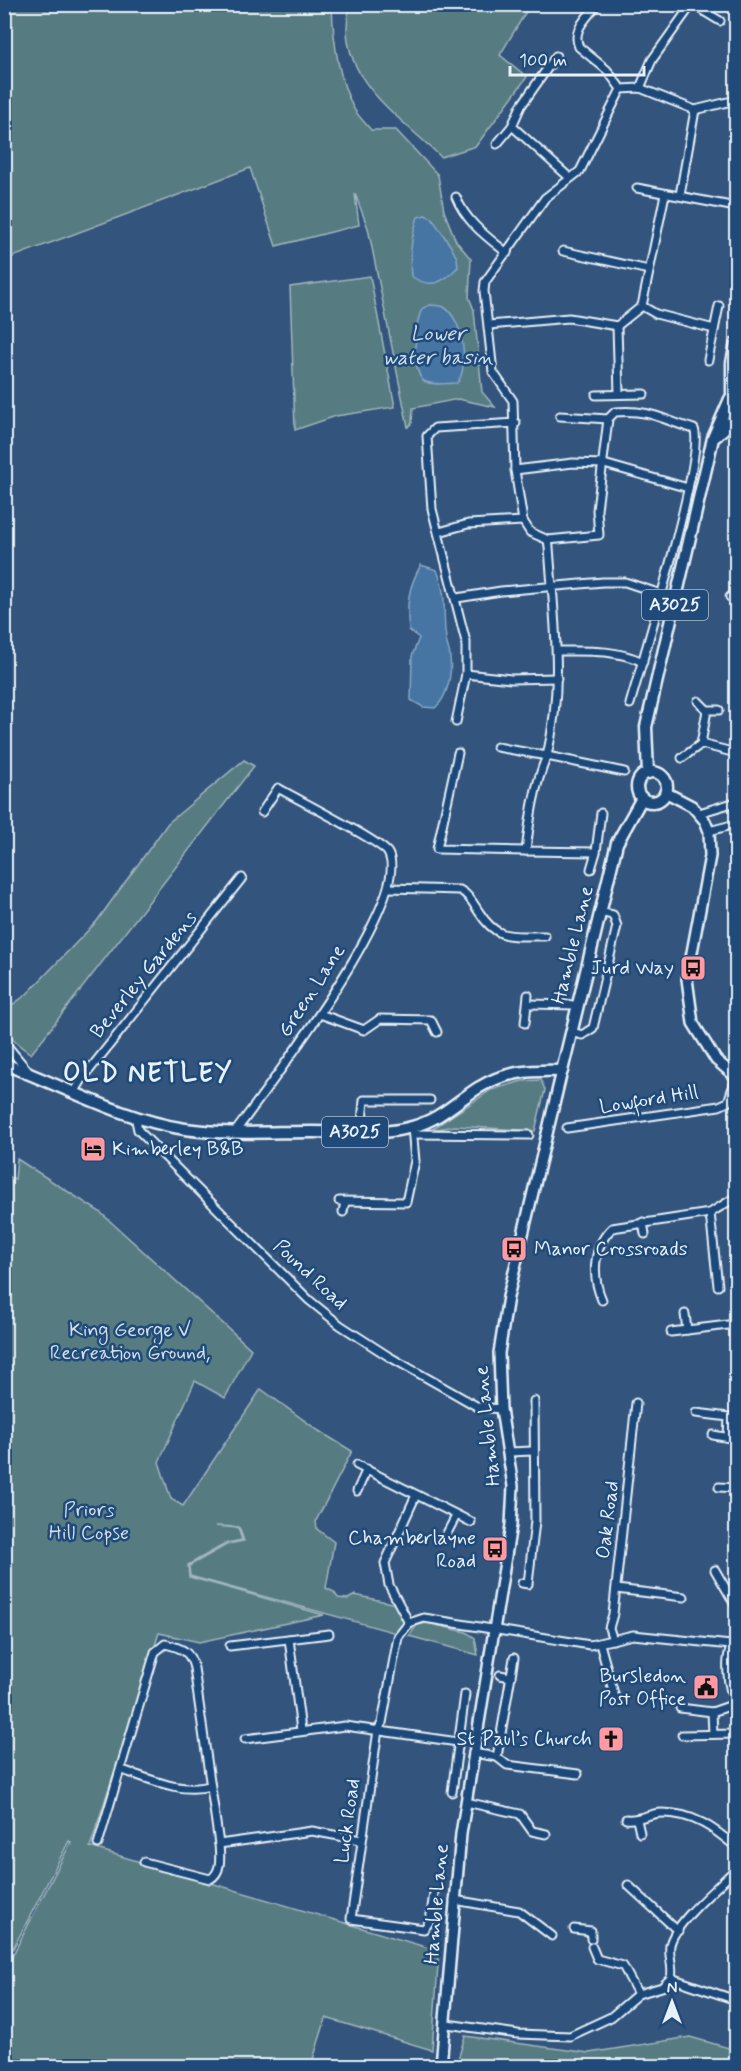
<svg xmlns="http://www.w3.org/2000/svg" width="741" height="2071" font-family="Mynerve,sans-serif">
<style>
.green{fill:#577c82;stroke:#a0b6bd;stroke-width:1.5}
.water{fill:#4775a3;stroke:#87a7c5;stroke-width:1.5}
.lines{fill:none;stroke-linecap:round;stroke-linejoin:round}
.street-casing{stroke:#e8f1f8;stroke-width:11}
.secondary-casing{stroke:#e8f1f8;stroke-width:14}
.primary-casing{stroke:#e8f1f8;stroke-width:15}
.street{stroke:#1f4a7a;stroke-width:7}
.secondary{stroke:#1f4a7a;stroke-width:9}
.primary{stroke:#1f4a7a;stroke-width:10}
.labels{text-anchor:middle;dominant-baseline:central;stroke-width:5;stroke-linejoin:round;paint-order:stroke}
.shield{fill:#1f4a7a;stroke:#acbfd2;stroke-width:1.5}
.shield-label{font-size:18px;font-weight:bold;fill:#e8f1f8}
.street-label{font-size:20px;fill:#e8f1f8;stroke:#1f4a7a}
.poi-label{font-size:20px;fill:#e8f1f8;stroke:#1f4a7a;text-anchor:end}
.park-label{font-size:20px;fill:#d2dfe6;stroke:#1f4a7a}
.water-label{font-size:21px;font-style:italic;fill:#d0deeb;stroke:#1f4a7a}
.district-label{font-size:26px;font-weight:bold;letter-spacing:1.5px;fill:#e8f1f8;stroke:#1f4a7a}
</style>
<rect width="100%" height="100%" fill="#33547c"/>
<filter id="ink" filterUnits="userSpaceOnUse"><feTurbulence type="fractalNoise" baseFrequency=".0167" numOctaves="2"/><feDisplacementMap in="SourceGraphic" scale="12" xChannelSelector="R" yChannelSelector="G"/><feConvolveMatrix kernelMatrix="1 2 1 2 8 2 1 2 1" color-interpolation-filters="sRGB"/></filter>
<g filter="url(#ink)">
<g class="green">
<path d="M5 5H332C333 37 338 77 353 107 357 115 365 123 371 130H396L438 175 444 211 456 241 471 259 469 297 474 310 482 392 495 407 458 399 413 408 412 423 408 427 368 228 355 194 359 225 276 246 250 168 5 260Z"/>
<path d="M350 5H530L500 55 527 77 476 146 441 157C397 114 332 75 350 5Z"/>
<polygon points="370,276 395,407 336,416 295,430 290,287"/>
<path d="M244 760 254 766 31 1054C12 1041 4 1034 5 1010L26 995 97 921 168 823Z"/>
<polygon points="541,1080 545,1090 535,1131 455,1126 431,1130 491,1090 522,1081"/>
<polygon points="17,1159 100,1212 251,1349 225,1398 195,1381 159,1462 171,1499 183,1506 261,1389 319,1431 352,1451 316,1521 317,1529 334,1542 326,1588 334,1592 338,1598 348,1599 355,1595 400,1605 407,1619 396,1633 190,1576 189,1566 228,1544 244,1541 239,1527 215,1526 238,1528 242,1540 227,1543 188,1565 189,1577 324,1615 199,1642 159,1633 90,1847 439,1951 432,2050 326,2018 311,2066 5,2066 5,1970 71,1842 69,1841 5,1964 4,1175 15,1179"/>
<polygon points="427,1623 466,1632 475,1638 478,1655 409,1636 417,1625"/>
<polygon points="465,2036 589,2053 690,2037 736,2050 736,2066 456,2066"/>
</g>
<g class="water">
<path d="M425 215 432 218 450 245 457 258 458 267C442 284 430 289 411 276 409 255 411 237 418 217Z"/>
<path d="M430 305C435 306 440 305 444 307 463 319 470 367 457 383 447 383 432 386 424 381 411 372 414 319 423 308Z"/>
<path d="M421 565 437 570C448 596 442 613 446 638 446 645 450 650 450 657 452 674 448 697 435 708L423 707 411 700 412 656 419 638 409 630C406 605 408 587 421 565Z"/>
</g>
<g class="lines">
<defs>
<g id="street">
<path d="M597 4C588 18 571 29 579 47L607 70 621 89 580 171 545 198 485 282 484 291 493 372 513 401 515 470 523 521 530 532 548 540 549 547C554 620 564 684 547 756L624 772"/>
<polyline points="692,4 720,21"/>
<polyline points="640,88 652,60 692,4"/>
<polyline points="621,89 640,88 695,110 680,195"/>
<polyline points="695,110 736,100"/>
<polyline points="512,126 570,178"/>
<polyline points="497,144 512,126 521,106 556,56"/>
<polyline points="637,188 736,207"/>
<path d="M456 197C466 222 486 236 507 253"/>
<polyline points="736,243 736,241"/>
<polyline points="563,251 649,270"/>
<polyline points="642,306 656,314 714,329"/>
<polyline points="489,325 569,318 617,326 642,306 665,194"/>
<polyline points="617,326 619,394"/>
<polyline points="708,360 719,306"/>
<polyline points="596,395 644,394"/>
<polyline points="560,416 608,419"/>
<polyline points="515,470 573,463 604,464 688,488"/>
<polyline points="439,532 468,524 523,521"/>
<path d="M548 540 599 535 597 510 608 419 615 412C652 409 662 420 694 429 706 452 641 666 630 704"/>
<polyline points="730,597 736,593"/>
<polyline points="457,598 501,591 603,582 625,582 661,594"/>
<path d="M557 651C587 651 614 649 643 662"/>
<polyline points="466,674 511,679 557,678"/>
<polyline points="698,701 707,710 719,710"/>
<polyline points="456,722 466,674 466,642 432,509 427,436 435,428 516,423"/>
<polyline points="701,744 736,753"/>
<path d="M497 747 547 756C534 786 530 818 526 851L596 852 601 813"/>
<polyline points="458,753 437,849 526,851"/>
<polyline points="682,758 701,744 707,710"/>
<polyline points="699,813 736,802"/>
<polyline points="709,831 736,824"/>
<polyline points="591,869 596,852"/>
<path d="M389 888 460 890C469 895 473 903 479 912 498 942 512 935 545 936"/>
<polyline points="528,1004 577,1005"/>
<polyline points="320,1014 364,1030 380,1019 431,1020 437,1032"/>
<polyline points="525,1023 528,995"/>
<polyline points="571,1032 582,1035 593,1028 617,926 613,915 599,912"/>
<polyline points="4,1042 28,1071"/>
<polyline points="74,1093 83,1078 242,878"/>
<polyline points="135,1116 138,1130 309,1300 340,1325 388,1356 450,1391 478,1407 501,1409"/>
<polyline points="567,1128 719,1106 728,1102 736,1078"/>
<path d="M235 1132C265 1091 414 898 388 853 382 842 295 798 278 788L262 812"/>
<polyline points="361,1132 364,1100 430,1100"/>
<polyline points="414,1134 529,1135"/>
<polyline points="339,1201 406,1202 415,1161 412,1127"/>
<polyline points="343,1212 345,1202"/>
<polyline points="710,1213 718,1286"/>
<polyline points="643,1222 645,1234"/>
<path d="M602 1300C592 1277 592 1247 612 1228L710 1213 736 1197"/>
<polyline points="685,1314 687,1330"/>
<polyline points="671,1332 736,1324"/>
<polyline points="696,1413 729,1417 728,1437"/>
<polyline points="713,1435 736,1439"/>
<polyline points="509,1452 533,1451"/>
<polyline points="357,1465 471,1522"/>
<polyline points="719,1487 736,1488"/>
<polyline points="357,1491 367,1469"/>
<polyline points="416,1495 385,1563 389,1585 409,1623 424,1618 590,1645 633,1635 731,1645"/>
<polyline points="445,1537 456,1516"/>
<polyline points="715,1570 736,1606"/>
<polyline points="522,1583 528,1584 535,1521 534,1401"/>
<polyline points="616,1589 684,1597"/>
<polyline points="409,1623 398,1637 382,1723 378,1730 351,1919 424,1929 430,1921 434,1893"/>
<polyline points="289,1639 301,1730"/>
<polyline points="613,1640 609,1628 613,1614 636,1403"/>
<path d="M736 1640C722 1654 728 1689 736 1705"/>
<polyline points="600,1644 616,1701"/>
<polyline points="230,1646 329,1634"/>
<polyline points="514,1658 497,1757 507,1765 578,1774"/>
<polyline points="500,1675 511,1677"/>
<polyline points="680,1708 712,1712 735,1704"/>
<polyline points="712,1712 713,1734"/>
<polyline points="682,1735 736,1734"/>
<polyline points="245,1739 345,1726 458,1742"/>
<polyline points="473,1753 497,1757"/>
<path d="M122 1770C151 1779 180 1794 210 1786"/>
<polyline points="452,1792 465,1694"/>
<polyline points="466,1802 520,1814 532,1831 546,1834"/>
<path d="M626 1819C639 1821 649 1813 662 1813 693 1813 714 1828 736 1847"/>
<polyline points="637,1820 640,1833"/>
<path d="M98 1844 155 1652 165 1644C182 1648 190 1651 194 1668L219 1844C220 1856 222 1873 210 1879L144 1862"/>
<polyline points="219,1844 312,1831 361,1840"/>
<polyline points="628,1885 678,1931"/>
<polyline points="454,1900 519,1911 552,1936"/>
<polyline points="574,1929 591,1931 591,1939"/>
<polyline points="592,1947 597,1959 623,1966 638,1994"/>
<path d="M671 1978C674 1967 668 1956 670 1945 675 1922 719 1886 736 1869"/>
<polyline points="447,2024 518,2034 570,2036 611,2017 638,1994 662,1987 671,1978 736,2000"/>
</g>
<g id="secondary">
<polyline points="665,792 692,806 705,821 709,831 710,856 687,979 693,1023 716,1060 736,1077"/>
<polyline points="441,2066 461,1834 511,1525 513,1486 501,1409 499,1353 508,1297 562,1071"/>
</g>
<g id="primary">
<polyline points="732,393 732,363 736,343"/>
<polyline points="716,436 736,417"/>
<circle cx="652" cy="787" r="15"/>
<polyline points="648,773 646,727 713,438 730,399"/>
<path d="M4 1064C64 1086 121 1119 185 1129 227 1135 270 1132 312 1132 345 1132 380 1136 412 1127 439 1120 456 1102 478 1088 505 1071 531 1070 562 1071L617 843 642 798"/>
</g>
</defs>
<use href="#street" class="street-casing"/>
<use href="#secondary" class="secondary-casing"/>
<use href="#primary" class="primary-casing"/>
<use href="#street" class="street"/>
<use href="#secondary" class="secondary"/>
<use href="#primary" class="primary"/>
</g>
</g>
<defs>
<symbol id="bus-square" viewBox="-11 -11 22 22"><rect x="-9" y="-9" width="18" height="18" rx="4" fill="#ff9aa2" stroke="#1f4a7a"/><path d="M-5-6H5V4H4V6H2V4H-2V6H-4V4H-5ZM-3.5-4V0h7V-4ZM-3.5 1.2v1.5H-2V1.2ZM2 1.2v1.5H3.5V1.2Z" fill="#111"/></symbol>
<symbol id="hotel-square" viewBox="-11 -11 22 22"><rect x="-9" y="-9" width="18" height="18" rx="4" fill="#ff9aa2" stroke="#1f4a7a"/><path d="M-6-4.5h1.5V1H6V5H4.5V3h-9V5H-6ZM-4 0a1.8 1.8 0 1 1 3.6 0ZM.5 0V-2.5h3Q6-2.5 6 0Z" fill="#111"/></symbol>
<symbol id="civic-square" viewBox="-11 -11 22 22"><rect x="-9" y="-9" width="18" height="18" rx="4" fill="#ff9aa2" stroke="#1f4a7a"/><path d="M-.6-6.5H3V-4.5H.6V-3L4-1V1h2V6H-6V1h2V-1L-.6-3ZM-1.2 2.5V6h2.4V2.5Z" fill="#111"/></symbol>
<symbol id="church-square" viewBox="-11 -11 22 22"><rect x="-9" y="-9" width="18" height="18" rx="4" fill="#ff9aa2" stroke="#1f4a7a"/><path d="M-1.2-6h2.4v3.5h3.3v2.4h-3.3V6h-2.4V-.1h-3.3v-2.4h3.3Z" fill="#111"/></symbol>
</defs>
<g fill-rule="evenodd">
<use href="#bus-square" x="678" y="953" width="30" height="30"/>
<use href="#hotel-square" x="78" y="1134" width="30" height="30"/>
<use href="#bus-square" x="499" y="1234" width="30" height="30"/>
<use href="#bus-square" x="480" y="1534" width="30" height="30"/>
<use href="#civic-square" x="691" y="1672" width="30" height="30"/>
<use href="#church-square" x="596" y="1724" width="30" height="30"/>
</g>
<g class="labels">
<g class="shield">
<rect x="642" y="590" width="66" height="30" rx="4.5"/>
<rect x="322" y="1117" width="66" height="30" rx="4.5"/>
</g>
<g class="shield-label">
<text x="675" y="605">A3025</text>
<text x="355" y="1132">A3025</text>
</g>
<g class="street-label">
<text transform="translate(573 945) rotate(-76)">Hamble Lane</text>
<text transform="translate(144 975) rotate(-51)">Beverley Gardens</text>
<text transform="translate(312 991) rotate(-57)">Green Lane</text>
<text transform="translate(649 1100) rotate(-9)">Lowford Hill</text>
<text transform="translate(310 1275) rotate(43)">Pound Road</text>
<text transform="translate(488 1426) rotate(-96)">Hamble Lane</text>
<text transform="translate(608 1520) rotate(-83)">Oak Road</text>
<text transform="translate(348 1821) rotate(-82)">Luck Road</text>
<text transform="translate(437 1904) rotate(-85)">Hamble Lane</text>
</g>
<g class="poi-label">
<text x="674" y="968">Jurd Way</text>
<text x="112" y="1149" text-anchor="start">Kimberley B&amp;B</text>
<text x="534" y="1249" text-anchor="start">Manor Crossroads</text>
<text x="476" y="1538">Chamberlayne<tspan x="476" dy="23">Road</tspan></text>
<text x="686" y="1676">Bursledon<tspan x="686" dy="23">Post Office</tspan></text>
<text x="592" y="1739">St Paul’s Church</text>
</g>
<g class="park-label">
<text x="130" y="1330">King George V<tspan x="130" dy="23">Recreation Ground,</tspan></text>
<text x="89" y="1510">Priors<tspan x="89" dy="23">Hill Copse</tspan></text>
</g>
<g class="water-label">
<text x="438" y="334">Lower<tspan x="438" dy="24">water basin</tspan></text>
</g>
<g class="district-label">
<text x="148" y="1074">OLD NETLEY</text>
</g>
</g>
<rect width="741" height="2071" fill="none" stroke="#1f4a7a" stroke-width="24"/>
<rect x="12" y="12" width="717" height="2047" fill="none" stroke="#e8f1f8" stroke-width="2" filter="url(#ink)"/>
<g transform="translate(672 2002)" stroke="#1f4a7a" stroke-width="4.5" paint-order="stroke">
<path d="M0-4.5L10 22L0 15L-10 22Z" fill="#e8f1f8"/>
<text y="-9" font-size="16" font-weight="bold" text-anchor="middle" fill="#e8f1f8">N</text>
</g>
<path d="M510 66v9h134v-9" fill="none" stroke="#e8f1f8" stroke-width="3"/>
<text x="519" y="66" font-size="18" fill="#e8f1f8" stroke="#1f4a7a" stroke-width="4.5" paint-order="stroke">100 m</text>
</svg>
